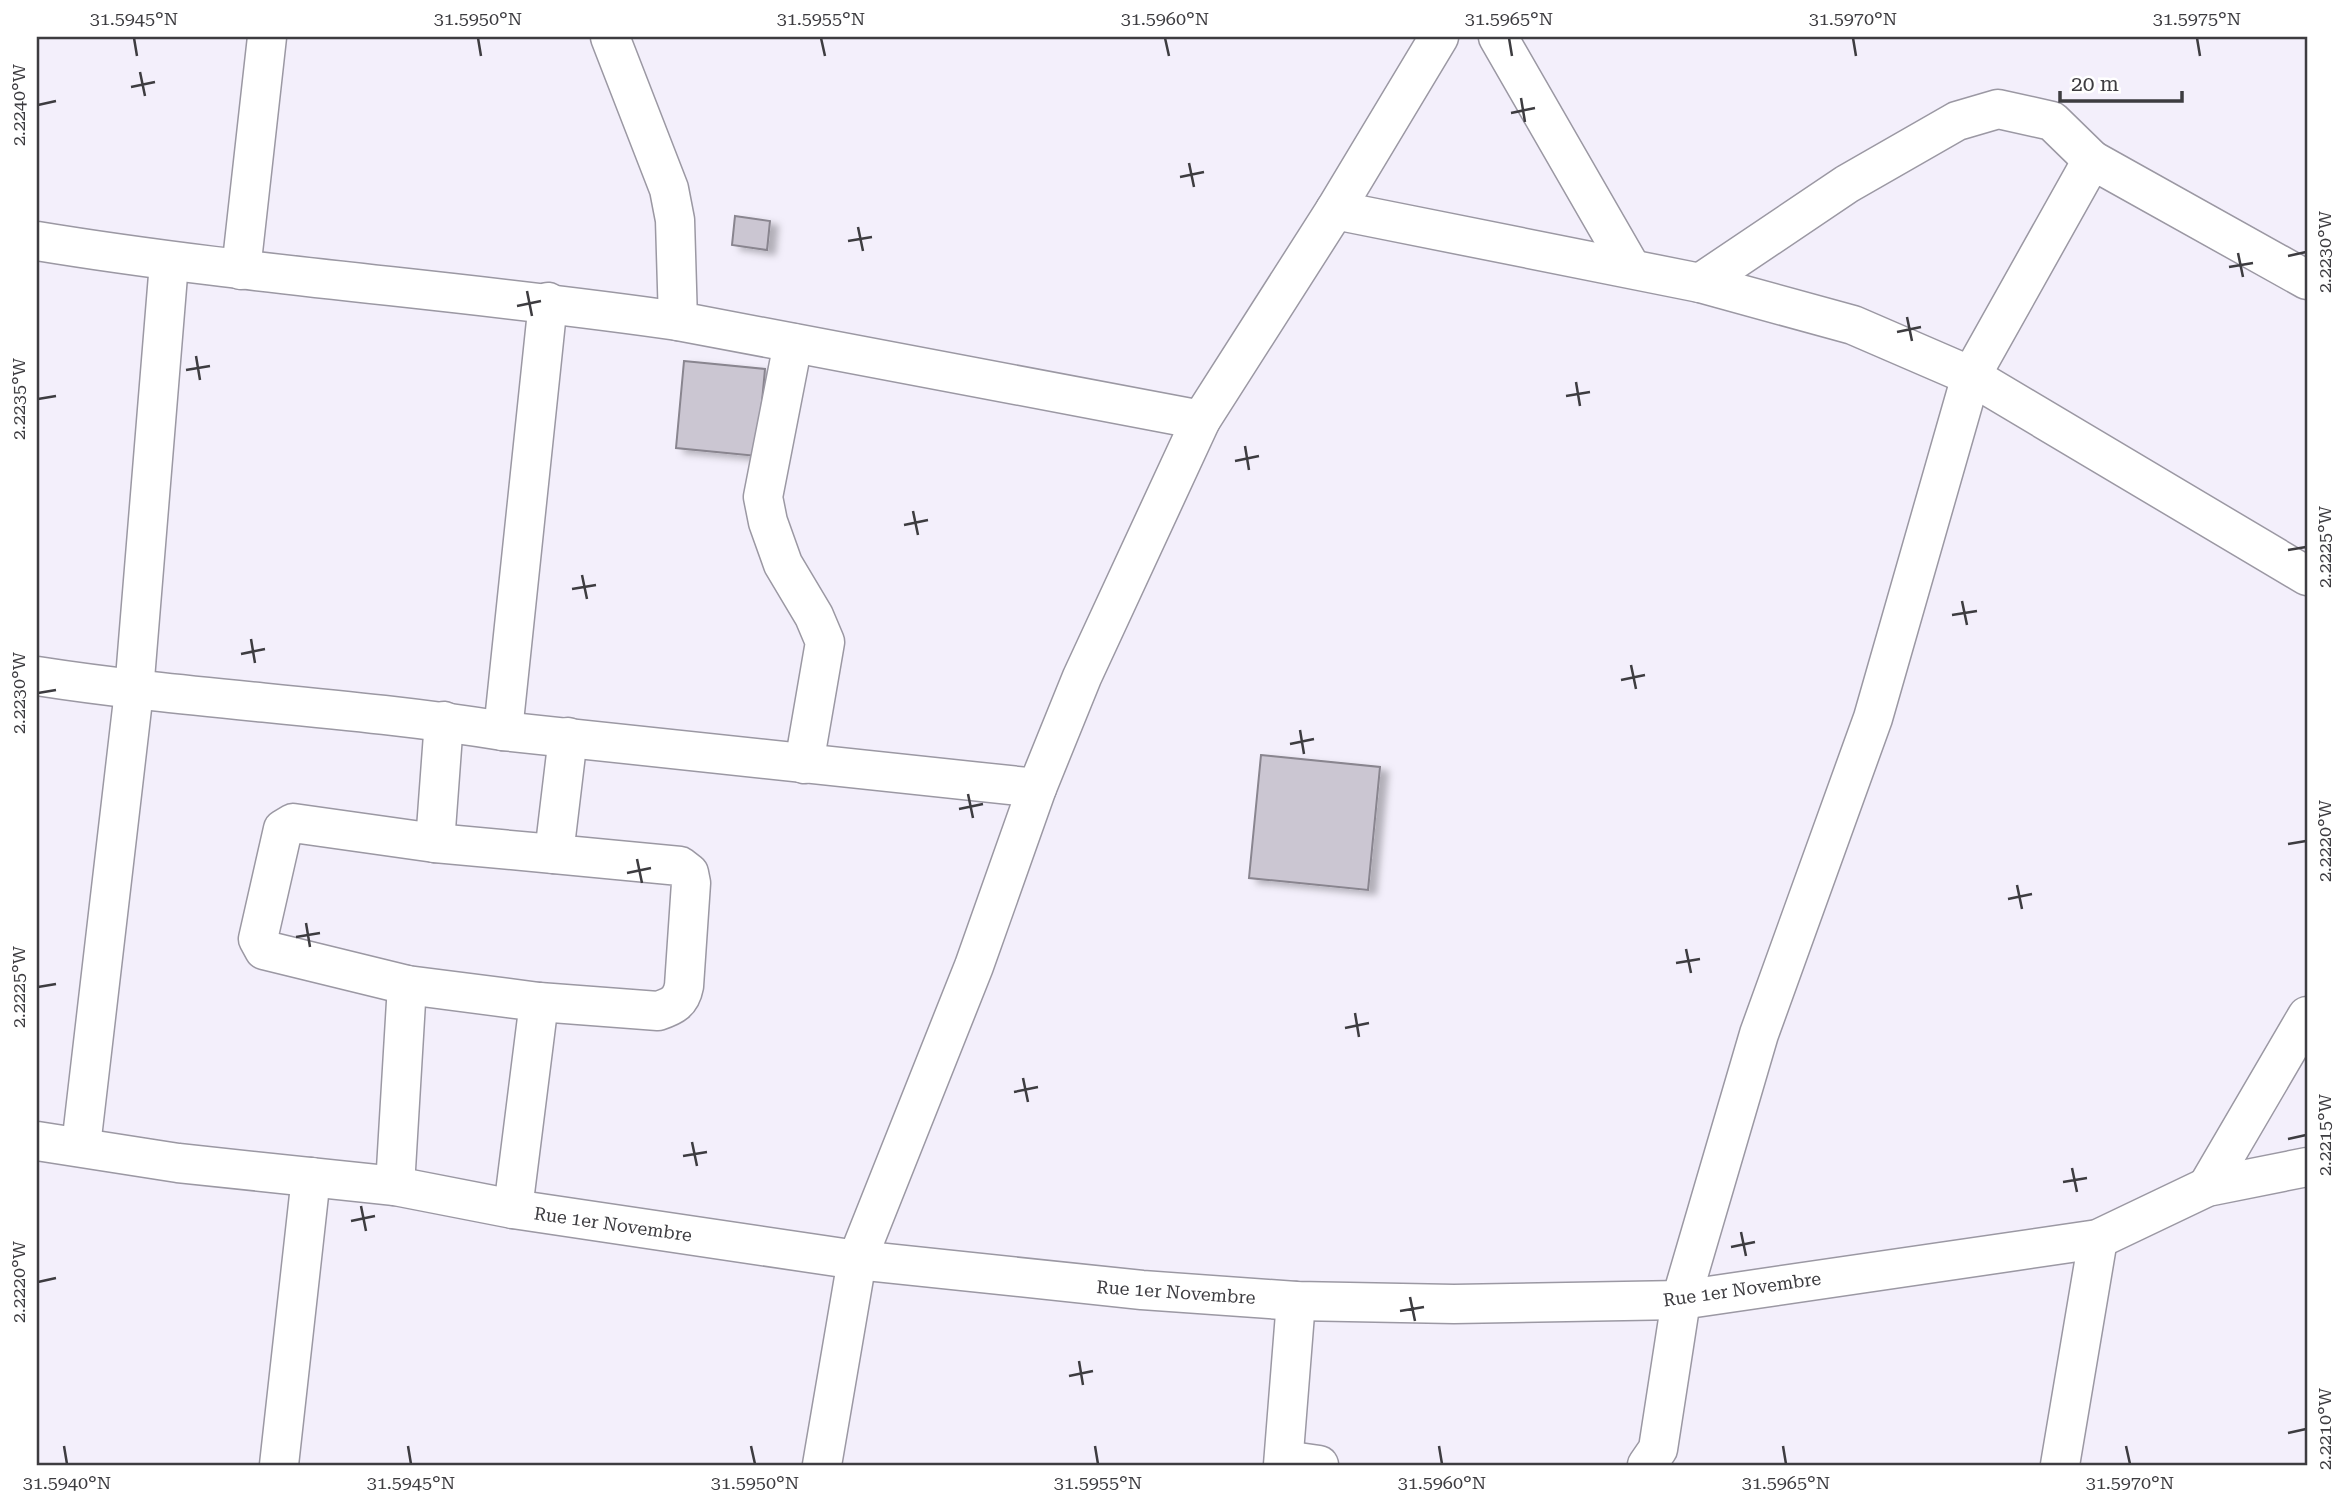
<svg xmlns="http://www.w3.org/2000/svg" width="2344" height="1502" font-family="'Roboto Serif',serif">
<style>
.building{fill:#cbc6d2;stroke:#89858f;stroke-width:2;filter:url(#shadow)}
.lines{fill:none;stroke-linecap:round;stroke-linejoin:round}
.street-casing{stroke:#9b98a3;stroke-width:41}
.secondary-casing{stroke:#9b98a3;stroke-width:41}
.primary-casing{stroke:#9b98a3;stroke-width:41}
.street{stroke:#fff;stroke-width:38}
.secondary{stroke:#fff;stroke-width:38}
.primary{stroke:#fff;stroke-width:38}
.ticks{fill:none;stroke:#3d3c40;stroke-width:2.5}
.labels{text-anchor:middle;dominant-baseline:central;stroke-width:5;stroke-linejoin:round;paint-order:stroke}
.street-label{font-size:18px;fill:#3d3c40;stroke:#fff}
.neatline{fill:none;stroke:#3d3c40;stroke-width:2.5}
.ticks-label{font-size:18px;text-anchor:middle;fill:#3d3c40}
</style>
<defs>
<filter id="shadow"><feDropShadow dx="8" dy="4.5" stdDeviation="3.5" flood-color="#0004"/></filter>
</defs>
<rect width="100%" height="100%" fill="#f3effb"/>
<g class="building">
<polygon points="735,216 770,221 767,250 732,245"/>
<polygon points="684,361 765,369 757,456 676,448"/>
<polygon points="1261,755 1380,767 1368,890 1249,878"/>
</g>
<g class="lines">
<defs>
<g id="street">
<polyline points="610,37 669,189 675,220 678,321 1201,420"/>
<polyline points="1498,37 1631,268"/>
<polyline points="1335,210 1700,283 1853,325 1971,376 2307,576"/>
<path d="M37 241C250 276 465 290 678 321"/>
<polyline points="241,270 267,37"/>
<polyline points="1700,283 1847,184 1957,121 1998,109 2052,121 2092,160"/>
<polyline points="793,343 763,497 768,522 783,564 814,616 825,642 804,764"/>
<path d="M37 676C191 700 348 706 503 731L1037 788"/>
<path d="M444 721 435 843 293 823 283 829 258 939 264 950 407 985 539 1002 658 1011C673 1006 681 1002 684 986L691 883 689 873 680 866 554 854 568 737"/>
<polyline points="503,731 548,302"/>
<polyline points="435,843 554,854"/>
<polyline points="81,1146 134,691 169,263"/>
<polyline points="395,1186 407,985"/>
<polyline points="2207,1187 2307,1016"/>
<polyline points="513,1209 539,1002"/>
<polyline points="1284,1460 1319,1465"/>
<polyline points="279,1465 311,1177"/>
<polyline points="822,1465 857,1260 974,966 1037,788 1082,677 1201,420 1335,210 1439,37"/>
<polyline points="1283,1465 1296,1301"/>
<polyline points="1647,1465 1658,1449 1681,1300 1759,1034 1873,718 1971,376 2092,160 2307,280"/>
</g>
<polyline id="secondary" points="2060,1465 2098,1239"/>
<polyline id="primary" points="37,1141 178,1163 395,1186 513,1209 857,1260 1142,1290 1296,1301 1454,1304 1681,1300 2098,1239 2207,1187 2307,1167"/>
</defs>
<use href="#street" class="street-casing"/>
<use href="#secondary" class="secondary-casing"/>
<use href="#primary" class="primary-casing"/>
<use href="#street" class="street"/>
<use href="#secondary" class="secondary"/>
<use href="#primary" class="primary"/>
</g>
<path class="ticks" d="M134 38 137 56M478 38 481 56M821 38 825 56M1165 38 1169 56M1509 38 1512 56M1853 38 1856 56M2197 38 2200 56M140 72 145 96M131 87 155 82M1521 98 1525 122M38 105 56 101M1511 113 1535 108M1189 163 1194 187M1180 177 1204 172M858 227 863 251M848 241 872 237M2238 253 2243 277M2288 256 2306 252M2229 267 2253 263M527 291 532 316M517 306 541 301M1907 317 1912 341M1897 332 1921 327M196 356 200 380M186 370 210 366M1576 382 1580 406M1566 396 1590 392M38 399 56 396M1245 446 1249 470M1235 461 1259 456M913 511 918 535M904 525 928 520M2288 550 2306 547M582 575 587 599M572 589 596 585M1962 601 1967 625M1952 615 1977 611M251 639 255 663M241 654 265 649M1631 665 1636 689M1621 680 1645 675M38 693 56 690M1300 730 1304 754M1290 744 1314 739M968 794 973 818M959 809 983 804M2288 844 2306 841M637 859 642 883M627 873 651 868M2017 885 2022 909M2008 899 2032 894M306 923 310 947M296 937 320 933M1686 949 1691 973M1676 963 1700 959M38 987 56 984M1355 1013 1359 1037M1345 1028 1369 1023M1023 1078 1028 1102M1014 1092 1038 1087M2288 1139 2306 1135M692 1142 697 1166M683 1156 707 1152M2072 1168 2077 1192M2063 1182 2087 1178M361 1206 366 1231M351 1221 375 1216M1741 1232 1746 1256M1731 1247 1755 1242M38 1282 56 1278M1410 1297 1415 1321M1400 1311 1424 1307M1079 1361 1083 1385M1069 1376 1093 1371M2288 1433 2306 1429M64 1446 67 1464M408 1446 411 1464M751 1446 755 1464M1095 1446 1098 1464M1439 1446 1442 1464M1783 1446 1786 1464M2126 1446 2130 1464"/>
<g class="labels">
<g class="street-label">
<text transform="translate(613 1224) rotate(8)">Rue 1er Novembre</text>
<text transform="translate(1742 1289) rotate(-8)">Rue 1er Novembre</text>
<text transform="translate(1176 1292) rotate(4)">Rue 1er Novembre</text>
</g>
</g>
<rect width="2344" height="1502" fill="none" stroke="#ffffff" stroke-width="77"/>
<path d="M2060 91v10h122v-10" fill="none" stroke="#3d3c40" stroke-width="3.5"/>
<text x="2071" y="91" font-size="21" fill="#3d3c40" stroke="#ffffff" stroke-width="5" paint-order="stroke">20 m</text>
<rect x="38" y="38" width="2268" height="1426" class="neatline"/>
<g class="ticks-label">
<text x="134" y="25">31.5945°N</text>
<text x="478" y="25">31.5950°N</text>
<text x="821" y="25">31.5955°N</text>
<text x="1165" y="25">31.5960°N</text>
<text x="1509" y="25">31.5965°N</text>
<text x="1853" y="25">31.5970°N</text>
<text x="2197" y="25">31.5975°N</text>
<text transform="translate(19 105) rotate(-90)" y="6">2.2240°W</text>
<text transform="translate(2325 252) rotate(-90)" y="6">2.2230°W</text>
<text transform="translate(19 399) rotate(-90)" y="6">2.2235°W</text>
<text transform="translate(2325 547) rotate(-90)" y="6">2.2225°W</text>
<text transform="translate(19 693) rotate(-90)" y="6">2.2230°W</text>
<text transform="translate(2325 841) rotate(-90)" y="6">2.2220°W</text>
<text transform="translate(19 987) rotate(-90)" y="6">2.2225°W</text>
<text transform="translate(2325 1135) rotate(-90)" y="6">2.2215°W</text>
<text transform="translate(19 1282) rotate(-90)" y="6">2.2220°W</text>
<text transform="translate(2325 1429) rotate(-90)" y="6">2.2210°W</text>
<text x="67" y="1489">31.5940°N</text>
<text x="411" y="1489">31.5945°N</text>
<text x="755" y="1489">31.5950°N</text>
<text x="1098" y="1489">31.5955°N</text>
<text x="1442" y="1489">31.5960°N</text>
<text x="1786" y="1489">31.5965°N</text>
<text x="2130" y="1489">31.5970°N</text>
</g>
</svg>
